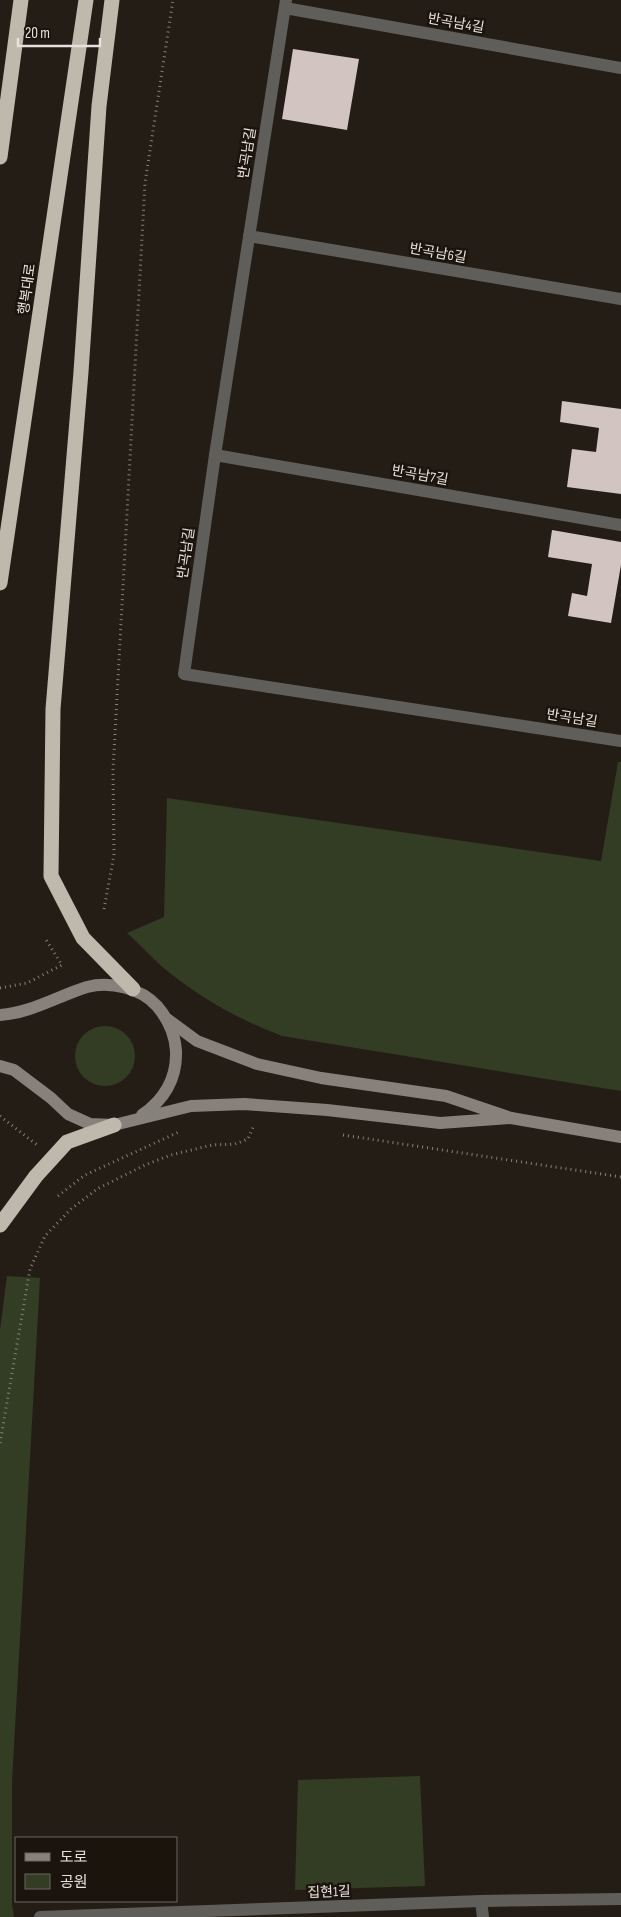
<svg xmlns="http://www.w3.org/2000/svg" width="621" height="1917" font-family="'Sofia Sans Condensed','Noto Sans KR',sans-serif">
<style>
.green{fill:#323d23}
.building{fill:#d2c4c0}
.lines{fill:none;stroke-linecap:round;stroke-linejoin:round}
.path{stroke:#86807a;stroke-width:3;stroke-dasharray:1 4;stroke-linecap:butt}
.street{stroke:#605e5a;stroke-width:12}
.secondary{stroke:#86827b;stroke-width:12}
.highway{stroke:#beb8ad;stroke-width:15}
.labels{text-anchor:middle;dominant-baseline:central;stroke-width:5;stroke-linejoin:round;paint-order:stroke}
.street-label{font-size:14px;fill:#e5e1dc;stroke:#1a140d}
</style>
<rect width="100%" height="100%" fill="#241d16"/>
<g class="green">
<path d="M618 762H621V1091L282 1036C243 1021 209 1003 175 977 158 965 143 947 127 933L164 917 167 798 601 861Z"/>
<circle cx="105" cy="1056" r="30"/>
<polygon points="7,1276 40,1278 12,1782 12,1904 14,1917 0,1917 0,1330"/>
<polygon points="420,1776 425,1886 295,1890 298,1780"/>
</g>
<g class="building">
<polygon points="293,49 359,59 347,130 282,119"/>
<polygon points="562,401 621,409 621,494 567,487 572,449 596,452 599,428 560,422"/>
<polygon points="552,530 621,542 621,565 611,623 568,616 572,593 587,596 592,564 548,557"/>
</g>
<g class="lines">
<g class="path">
<polyline points="104,909 114,855 113,770 145,183 173,0"/>
<polyline points="0,988 27,983 62,965 45,938"/>
<polyline points="0,1116 37,1145"/>
<polyline points="343,1135 621,1177"/>
<polyline points="58,1196 85,1175 181,1131"/>
<polyline points="0,1443 30,1269 45,1236 71,1209 97,1189 145,1165 171,1155 212,1145 235,1144 248,1139 254,1125"/>
</g>
<g class="street">
<polyline points="286,0 215,455 184,674 621,741"/>
<polyline points="285,8 621,68"/>
<polyline points="249,236 621,299"/>
<polyline points="215,455 621,525"/>
<polyline points="481,1901 483,1917"/>
<polyline points="40,1917 481,1901 621,1899"/>
</g>
<g class="secondary">
<path d="M0 1015C31 1013 58 996 87 987 110 981 141 988 157 1006 168 1019 175 1034 176 1051 177 1078 165 1099 142 1115"/>
<polyline points="167,1019 197,1041 257,1064 321,1078 446,1096 511,1118 621,1137"/>
<polyline points="0,1066 14,1070 51,1098 68,1114 90,1124 114,1125 191,1106 244,1104 327,1110 440,1123 511,1118"/>
</g>
<g class="highway">
<polyline points="112,0 99,106 81,372 53,709 51,876 83,938 133,989"/>
<polyline points="0,157 21,0"/>
<polyline points="0,583 86,0"/>
<polyline points="0,1225 36,1176 67,1142 114,1125"/>
</g>
</g>
<g class="labels">
<g class="street-label">
<text transform="translate(456 23) rotate(10)">반곡남4길</text>
<text transform="translate(247 153) rotate(-81)">반곡남길</text>
<text transform="translate(438 253) rotate(10)">반곡남6길</text>
<text transform="translate(27 289) rotate(-82)">행복대로</text>
<text transform="translate(420 475) rotate(10)">반곡남7길</text>
<text transform="translate(186 553) rotate(-82)">반곡남길</text>
<text transform="translate(572 718) rotate(9)">반곡남길</text>
<text transform="translate(329 1892) rotate(-2)">집현1길</text>
</g>
</g>
<rect x="15" y="1837" width="162" height="65" fill="#1a140d" stroke="#6b6660"/>
<rect x="25" y="1853" width="25" height="8" fill="#86827b" stroke="#6b6660"/>
<text x="60" y="1862" font-size="15" fill="#e5e1dc">도로</text>
<rect x="25" y="1874" width="25" height="15" fill="#323d23" stroke="#6b6660"/>
<text x="60" y="1887" font-size="15" fill="#e5e1dc">공원</text>
<path d="M18 38v8h82v-8" fill="none" stroke="#e5e1dc" stroke-width="2.5"/>
<text x="25" y="38" font-size="15" fill="#e5e1dc" stroke="#1a140d" stroke-width="4" paint-order="stroke">20 m</text>
</svg>
